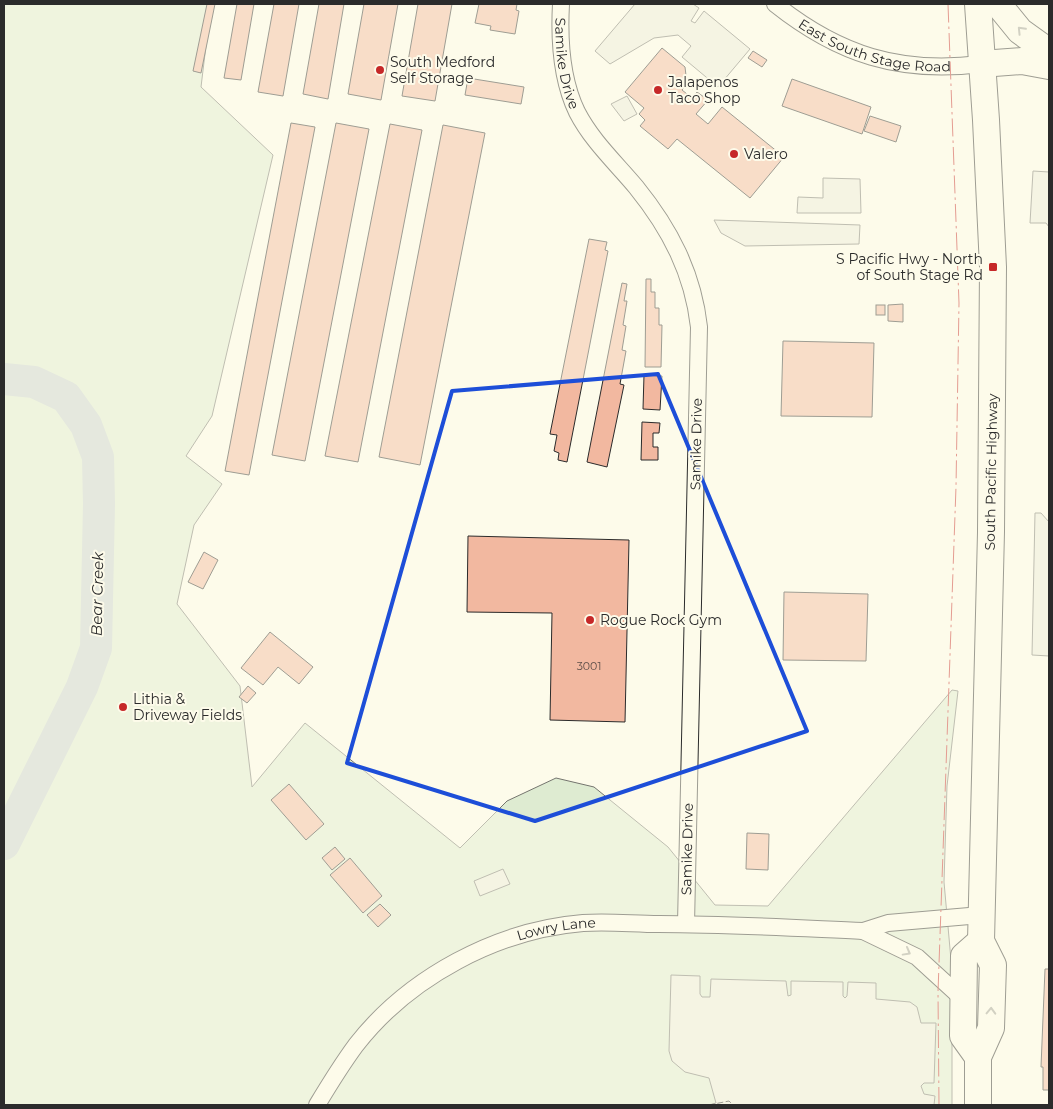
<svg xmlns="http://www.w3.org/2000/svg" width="1053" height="1109" font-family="Montserrat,sans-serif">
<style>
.green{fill:#deebd1;stroke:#74746e}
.parking{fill:#eceadb;stroke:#74746e}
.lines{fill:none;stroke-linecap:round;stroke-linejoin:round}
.river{stroke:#c7d0d0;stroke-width:32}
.building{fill:#f2b8a0;stroke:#2b2b2b}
.street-casing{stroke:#2b2b2b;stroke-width:18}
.primary-casing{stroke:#2b2b2b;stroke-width:28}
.street{stroke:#fdfbea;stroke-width:16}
.primary{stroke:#fdfbea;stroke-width:26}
.fence{stroke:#2b2b2b;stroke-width:1;stroke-dasharray:6 2.5;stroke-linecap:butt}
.power{stroke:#c62828;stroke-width:1;stroke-dasharray:18 4 2.5 4;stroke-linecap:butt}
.oneway{stroke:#9e9d94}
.marked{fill:none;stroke:#1d4ed8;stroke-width:4;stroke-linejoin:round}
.poi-dot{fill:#c62828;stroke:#fdfbea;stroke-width:2}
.labels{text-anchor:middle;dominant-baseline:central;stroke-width:4;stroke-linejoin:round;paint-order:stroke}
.number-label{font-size:11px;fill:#5d4e48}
.street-label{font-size:14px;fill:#2b2b2b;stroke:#fdfbea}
.poi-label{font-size:14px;fill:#2b2b2b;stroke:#fdfbea;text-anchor:start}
.water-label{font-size:15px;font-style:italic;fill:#2b2b2b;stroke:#fdfbea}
</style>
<rect width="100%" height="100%" fill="#fdfbea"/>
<polygon class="green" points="4,4 211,4 201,87 273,155 212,416 186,456 222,484 194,525 177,604 240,686 252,787 305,723 460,848 507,801 556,778 594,787 668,847 715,905 768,906 952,690 958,691 947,786 944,882 952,971 952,1105 4,1105"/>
<g class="parking">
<polygon points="635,4 693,4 699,8 691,21 695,23 704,11 750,49 718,87 682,57 691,46 678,35 654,38 610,64 595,51"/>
<polygon points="627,96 637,114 624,121 611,104"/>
<polygon points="1033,171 1049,172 1049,227 1046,223 1030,223"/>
<polygon points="823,178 860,179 861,213 797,213 798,197 823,198"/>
<polygon points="714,220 860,225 859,244 745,246 721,233"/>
<polygon points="1035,513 1041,513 1049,522 1049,656 1032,655"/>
<polygon points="503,869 510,884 480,896 474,881"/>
<polygon points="671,975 700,976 700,994 702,997 710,997 711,979 786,981 788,996 791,995 791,981 843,982 843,996 845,998 847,996 848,982 876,983 876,999 910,1002 917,1007 921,1023 936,1023 934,1083 924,1083 921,1086 924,1094 935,1096 934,1105 709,1105 716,1103 709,1078 685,1072 672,1061 669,1051"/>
</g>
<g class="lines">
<polyline class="river" points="4,379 34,382 66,397 86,425 98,457 99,504 96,648 82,687 4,844"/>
</g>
<g class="building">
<polygon points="207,4 215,4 201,73 193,71"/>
<polygon points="237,4 254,4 241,80 224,78"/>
<polygon points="274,4 299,4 283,96 258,92"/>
<polygon points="319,4 344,4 328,99 303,94"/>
<polygon points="364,4 398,4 381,100 348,94"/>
<polygon points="418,4 452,4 435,101 402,96"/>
<polygon points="479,4 517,4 516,10 519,11 515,34 490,30 491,26 475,23"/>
<polygon points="662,48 685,67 687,84 682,90 692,98 697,92 708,100 696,114 708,124 722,107 784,157 750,198 677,139 668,149 640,126 645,120 639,114 644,108 625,92"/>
<polygon points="753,51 767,60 762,67 748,58"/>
<polygon points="468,78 524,87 521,104 465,95"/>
<polygon points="792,79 871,107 862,134 782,106"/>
<polygon points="870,116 901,126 896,142 864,131"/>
<polygon points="291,123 315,127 249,475 225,471"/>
<polygon points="336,123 369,129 305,461 272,455"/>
<polygon points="390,124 422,130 358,462 325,456"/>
<polygon points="443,125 485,133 420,465 379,457"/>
<polygon points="589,239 607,242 605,250 608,251 567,462 558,460 559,453 554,451 557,435 550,434"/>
<polygon points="646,279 651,279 651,292 655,292 655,308 659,308 659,325 662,325 661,367 645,367"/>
<polygon points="622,283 627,284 624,301 627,301 623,325 626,326 622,350 626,351 620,384 624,385 607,467 587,462"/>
<polygon points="903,304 903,322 888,321 888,305"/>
<rect x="876" y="305" width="9" height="10"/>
<polygon points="783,341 874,343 872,417 781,416"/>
<polygon points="644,375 662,376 660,410 643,409"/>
<polygon points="642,422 660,423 659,433 653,433 653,447 658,447 658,460 641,460"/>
<polygon points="468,536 629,540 625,722 550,720 552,613 467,612"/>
<polygon points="204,552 218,560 203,589 188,582"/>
<polygon points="784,592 868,594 866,661 783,660"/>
<polygon points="270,632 313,667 299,684 278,667 263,685 241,668"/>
<polygon points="248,686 256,693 247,703 239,697"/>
<polygon points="289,784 324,824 306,840 271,800"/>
<polygon points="747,833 769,834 768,870 746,869"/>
<polygon points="335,847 345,859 332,870 322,858"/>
<polygon points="350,858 382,896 363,913 330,875"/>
<polygon points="380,904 391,915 378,927 367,915"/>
<polygon points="1045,969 1049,969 1049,1090 1043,1090 1043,1067 1041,1067"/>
</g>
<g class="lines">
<defs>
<g id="street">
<path id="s1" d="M561 4C559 40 561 79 577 112 592 141 615 162 636 187 670 229 693 273 699 327L686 924"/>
<path id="s2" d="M775 4C839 55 900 74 981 64"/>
<polyline points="863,931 917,957 964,1000"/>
<path id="s3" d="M317 1105C329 1085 342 1064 356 1045 409 977 497 930 583 923 608 921 634 924 659 924 727 924 795 928 863 931L888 923 981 915"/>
</g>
<g id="primary">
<polyline points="978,4 986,120 993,267 991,532 981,941 993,965 991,1028 978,1057 978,1105"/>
<polyline points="998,4 1020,31 1049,52"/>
<polyline points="981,64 1022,61 1049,66"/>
<polyline points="978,1057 963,1036 964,956 981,941"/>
</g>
</defs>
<use href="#street" class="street-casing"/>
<use href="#primary" class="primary-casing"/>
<use href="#street" class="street"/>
<use href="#primary" class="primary"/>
<polyline class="fence" points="709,1105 729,1101 733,1105"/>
<polyline class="power" points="939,1105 938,992 956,487 959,303 948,4"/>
</g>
<defs><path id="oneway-chevron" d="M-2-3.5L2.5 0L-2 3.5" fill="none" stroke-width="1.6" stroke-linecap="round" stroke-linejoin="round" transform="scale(1.25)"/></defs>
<g class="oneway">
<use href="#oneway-chevron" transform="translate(1021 30) rotate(-134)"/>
<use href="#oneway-chevron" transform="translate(907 952) rotate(29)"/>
<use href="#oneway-chevron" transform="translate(991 1011) rotate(-88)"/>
</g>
<path d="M0 0H1053V1109H0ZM658 374 807 731 535 821 347 763 452 391Z" fill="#fdfbea" fill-opacity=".55" fill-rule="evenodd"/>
<path class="marked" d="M658 374 807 731 535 821 347 763 452 391Z"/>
<g class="poi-dot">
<circle cx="380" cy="70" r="5"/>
<circle cx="658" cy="90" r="5"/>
<circle cx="734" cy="154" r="5"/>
<rect x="988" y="262" width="10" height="10" rx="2.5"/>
<circle cx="590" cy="620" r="5"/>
<circle cx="123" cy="707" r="5"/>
</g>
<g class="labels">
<g class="number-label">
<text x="589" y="666">3001</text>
</g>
<g class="street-label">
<text stroke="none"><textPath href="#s2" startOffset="111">East South Stage Road</textPath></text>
<text stroke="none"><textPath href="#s1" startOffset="60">Samike Drive</textPath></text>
<text transform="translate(696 444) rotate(-89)">Samike Drive</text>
<text transform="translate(991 472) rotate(-89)">South Pacific Highway</text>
<text transform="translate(687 849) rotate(-89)">Samike Drive</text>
<text stroke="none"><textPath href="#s3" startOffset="309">Lowry Lane</textPath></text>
</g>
<g class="poi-label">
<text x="390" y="62">South Medford<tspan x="390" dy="16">Self Storage</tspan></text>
<text x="668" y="82">Jalapenos<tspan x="668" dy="16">Taco Shop</tspan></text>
<text x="744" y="154">Valero</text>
<text x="983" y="259" text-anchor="end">S Pacific Hwy - North<tspan x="983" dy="16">of South Stage Rd</tspan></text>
<text x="600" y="620">Rogue Rock Gym</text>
<text x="133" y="699">Lithia &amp;<tspan x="133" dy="16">Driveway Fields</tspan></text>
</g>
<g class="water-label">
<text transform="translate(97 594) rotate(-89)">Bear Creek</text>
</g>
</g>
<rect width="1053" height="1109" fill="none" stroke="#2b2b2b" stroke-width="10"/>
</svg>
